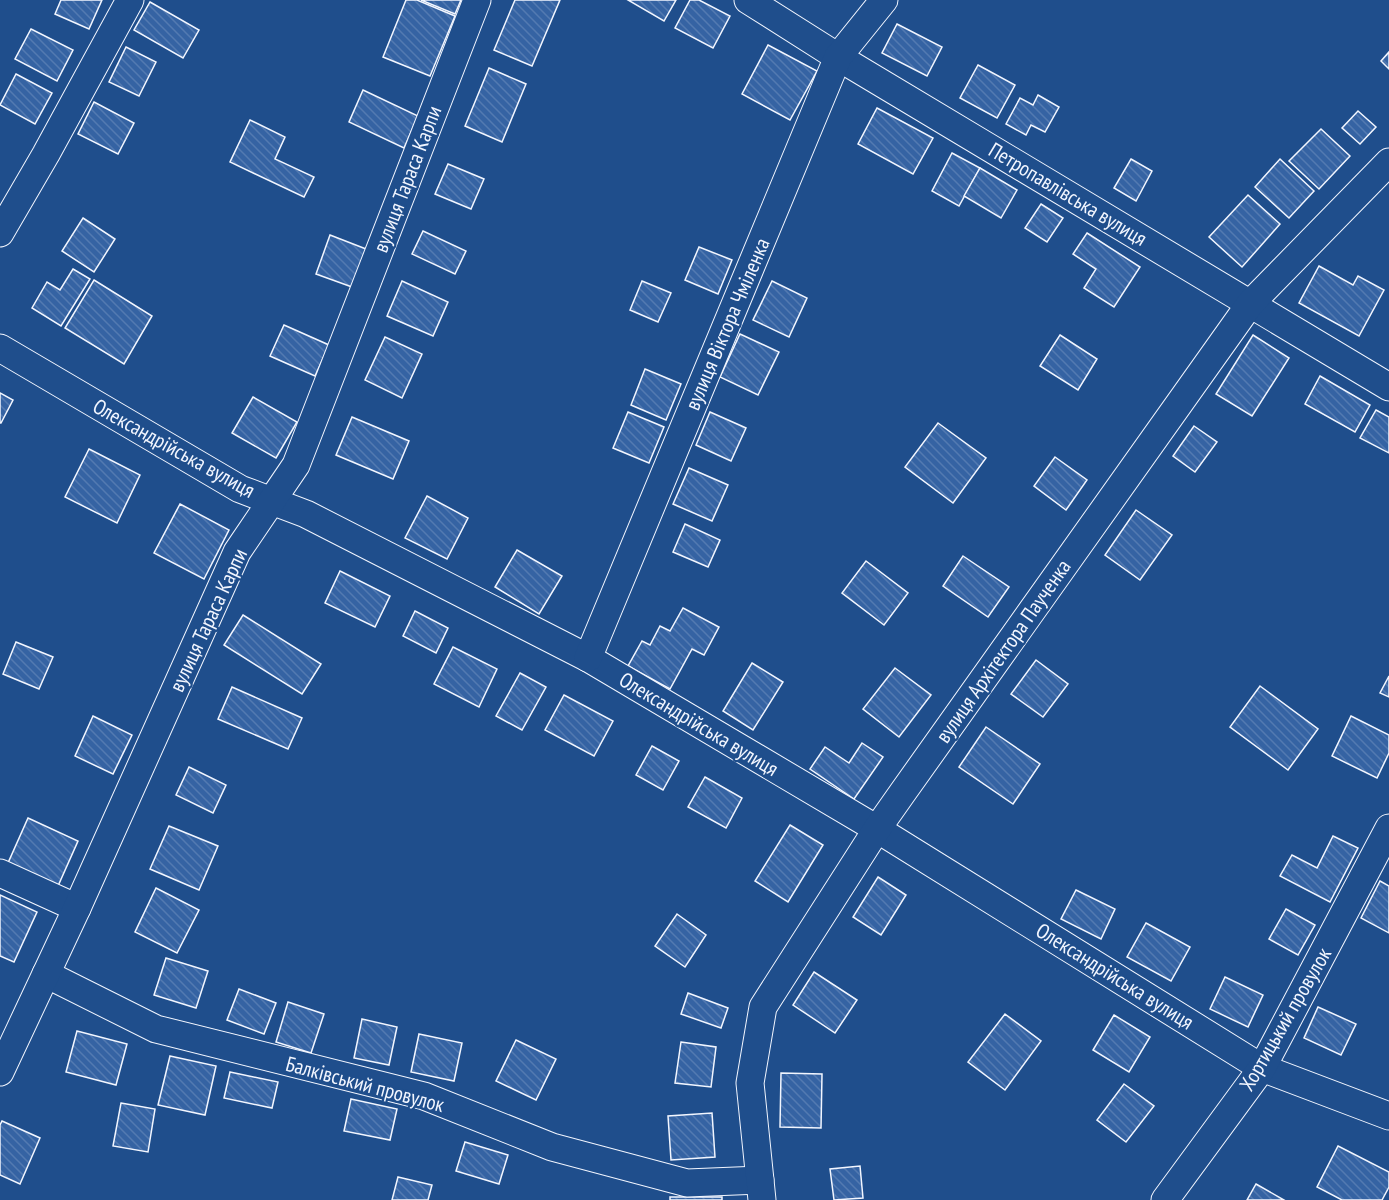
<svg xmlns="http://www.w3.org/2000/svg" width="1389" height="1200" font-family="'PT Sans Narrow',sans-serif">
<style>
.building{fill:url(#building-back-hatch);stroke:#f2f6ff;stroke-width:1.5}
.lines{fill:none;stroke-linecap:round;stroke-linejoin:round}
.minor-casing{stroke:#f2f6ff;stroke-width:29}
.minor{stroke:#1f4e8c;stroke-width:27}
.labels{text-anchor:middle;dominant-baseline:central;stroke-width:4.5;stroke-linejoin:round;paint-order:stroke}
.street-label{font-size:21px;fill:#f2f6ff;stroke:#1f4e8c}
</style>
<defs>
<pattern id="building-back-hatch" width="6" height="6" patternUnits="userSpaceOnUse" patternTransform="scale(1.5)"><rect width="6" height="6" fill="#3563a3"/><path d="M-1 5l2 2M0 0l6 6M5-1l2 2" fill="none" stroke="#537ab1"/></pattern>
</defs>
<rect width="100%" height="100%" fill="#1f4e8c"/>
<g class="building">
<polygon points="61,0 102,0 89,29 55,14"/>
<polygon points="406,0 417,0 455,16 430,76 383,57"/>
<polygon points="421,0 461,0 455,14"/>
<polygon points="515,0 560,0 532,66 494,50"/>
<polygon points="628,0 676,0 664,21"/>
<polygon points="690,0 699,0 730,16 713,48 675,28"/>
<polygon points="150,2 199,30 183,58 134,30"/>
<polygon points="897,24 942,47 927,76 882,53"/>
<polygon points="31,29 73,50 57,81 15,59"/>
<polygon points="768,45 817,71 790,120 742,94"/>
<polygon points="126,47 156,62 139,96 109,82"/>
<polygon points="1389,52 1389,69 1381,61"/>
<polygon points="978,65 1015,85 997,118 960,98"/>
<polygon points="489,68 526,84 502,142 465,126"/>
<polygon points="16,74 52,93 35,124 0,105"/>
<polygon points="363,90 418,116 404,148 349,122"/>
<polygon points="1038,95 1059,107 1045,132 1031,125 1026,135 1006,124 1020,98 1033,105"/>
<polygon points="94,102 134,123 118,154 78,134"/>
<polygon points="877,108 933,138 913,174 858,144"/>
<polygon points="1358,111 1376,127 1360,144 1342,128"/>
<polygon points="250,120 285,137 275,159 314,177 304,197 230,162"/>
<polygon points="1321,129 1350,156 1319,189 1289,161"/>
<polygon points="952,153 980,168 959,206 932,191"/>
<polygon points="1131,159 1152,171 1136,201 1114,188"/>
<polygon points="1280,159 1314,191 1289,218 1255,187"/>
<polygon points="448,164 484,179 471,209 435,194"/>
<polygon points="980,168 1017,190 1001,218 964,196"/>
<polygon points="1248,195 1280,224 1242,267 1209,237"/>
<polygon points="1041,204 1063,218 1047,242 1025,228"/>
<polygon points="83,218 115,239 94,272 62,251"/>
<polygon points="423,231 466,251 455,274 412,254"/>
<polygon points="1087,233 1140,267 1114,307 1084,288 1096,269 1073,254"/>
<polygon points="330,235 366,249 352,287 316,274"/>
<polygon points="699,247 732,260 718,294 685,280"/>
<polygon points="1319,266 1353,285 1358,276 1384,290 1359,336 1299,303"/>
<polygon points="73,269 90,279 61,326 32,308 47,282 60,290"/>
<polygon points="94,280 152,316 124,364 65,328"/>
<polygon points="402,281 448,302 433,336 387,316"/>
<polygon points="642,281 671,293 658,322 630,310"/>
<polygon points="772,281 807,298 789,337 753,320"/>
<polygon points="284,325 329,345 315,376 270,356"/>
<polygon points="740,334 779,352 758,395 720,377"/>
<polygon points="1060,335 1097,359 1078,390 1040,366"/>
<polygon points="1253,335 1289,358 1252,416 1216,394"/>
<polygon points="385,337 422,354 402,398 365,380"/>
<polygon points="645,369 681,384 666,420 631,405"/>
<polygon points="1320,376 1370,405 1355,432 1305,404"/>
<polygon points="0,393 13,400 1,423 0,423"/>
<polygon points="253,397 297,422 276,458 232,433"/>
<polygon points="1376,410 1389,417 1389,453 1360,438"/>
<polygon points="628,412 664,427 649,463 613,448"/>
<polygon points="710,412 746,428 731,461 696,445"/>
<polygon points="352,417 409,441 393,479 336,455"/>
<polygon points="938,423 986,458 953,503 905,467"/>
<polygon points="1194,426 1217,442 1195,472 1173,456"/>
<polygon points="89,449 140,475 117,523 65,497"/>
<polygon points="1055,457 1087,480 1066,510 1034,486"/>
<polygon points="689,468 728,485 712,521 673,504"/>
<polygon points="427,496 468,518 447,559 405,538"/>
<polygon points="180,504 229,530 204,579 154,553"/>
<polygon points="1136,510 1172,535 1140,580 1105,555"/>
<polygon points="685,524 720,540 708,567 673,552"/>
<polygon points="517,550 562,576 539,614 495,587"/>
<polygon points="963,556 1009,587 988,617 943,586"/>
<polygon points="866,561 908,593 884,625 842,593"/>
<polygon points="340,571 390,596 375,627 325,603"/>
<polygon points="683,608 719,627 704,655 692,649 670,689 628,666 642,641 650,645 660,626 670,631"/>
<polygon points="415,611 448,628 436,653 403,636"/>
<polygon points="243,615 321,664 302,694 224,645"/>
<polygon points="16,642 53,657 39,689 3,674"/>
<polygon points="453,647 497,669 479,707 434,684"/>
<polygon points="1036,660 1068,684 1043,717 1011,694"/>
<polygon points="752,663 783,682 753,730 723,711"/>
<polygon points="895,668 931,695 899,737 863,709"/>
<polygon points="520,673 546,687 522,730 496,716"/>
<polygon points="1389,676 1389,697 1380,693"/>
<polygon points="1260,686 1318,729 1288,770 1230,727"/>
<polygon points="232,687 302,718 288,749 218,719"/>
<polygon points="564,695 613,721 594,756 545,730"/>
<polygon points="93,716 132,735 113,774 75,756"/>
<polygon points="1351,716 1389,735 1389,753 1377,778 1332,756"/>
<polygon points="986,727 1040,764 1013,804 959,767"/>
<polygon points="862,743 883,757 854,799 810,769 825,747 849,763"/>
<polygon points="652,746 679,761 663,790 636,775"/>
<polygon points="189,767 226,785 213,813 176,795"/>
<polygon points="705,777 742,798 726,828 688,807"/>
<polygon points="28,818 78,841 58,886 8,863"/>
<polygon points="790,825 823,845 788,902 755,881"/>
<polygon points="169,826 218,846 199,890 150,869"/>
<polygon points="1333,836 1358,848 1330,902 1280,876 1292,855 1317,868"/>
<polygon points="878,877 906,895 881,935 853,917"/>
<polygon points="1380,881 1389,886 1389,933 1361,918"/>
<polygon points="156,888 199,910 177,953 135,932"/>
<polygon points="1076,890 1115,909 1101,939 1061,919"/>
<polygon points="0,895 37,912 14,962 0,956"/>
<polygon points="1286,909 1315,925 1298,955 1269,939"/>
<polygon points="677,914 706,935 685,967 655,946"/>
<polygon points="1146,923 1190,947 1171,981 1127,957"/>
<polygon points="166,958 208,971 196,1008 154,995"/>
<polygon points="814,972 857,1000 835,1033 793,1005"/>
<polygon points="1225,977 1263,995 1248,1027 1210,1009"/>
<polygon points="239,989 276,1003 264,1034 227,1020"/>
<polygon points="688,993 728,1008 721,1028 681,1014"/>
<polygon points="288,1002 324,1014 311,1053 276,1042"/>
<polygon points="1318,1007 1356,1024 1341,1055 1304,1038"/>
<polygon points="1005,1014 1041,1041 1005,1090 968,1062"/>
<polygon points="1114,1015 1150,1037 1129,1072 1093,1050"/>
<polygon points="362,1019 397,1027 389,1065 354,1058"/>
<polygon points="77,1031 127,1044 116,1085 66,1072"/>
<polygon points="419,1034 462,1043 454,1081 411,1072"/>
<polygon points="516,1040 556,1059 536,1100 496,1081"/>
<polygon points="681,1042 716,1047 711,1087 675,1083"/>
<polygon points="170,1056 216,1066 205,1115 158,1105"/>
<polygon points="230,1072 278,1082 272,1108 224,1098"/>
<polygon points="781,1073 822,1074 821,1128 780,1127"/>
<polygon points="1124,1084 1154,1106 1126,1142 1097,1120"/>
<polygon points="351,1099 397,1109 390,1140 344,1131"/>
<polygon points="121,1103 155,1109 148,1152 113,1146"/>
<polygon points="712,1113 715,1157 671,1160 668,1116"/>
<polygon points="2,1121 40,1138 20,1184 0,1175 0,1125"/>
<polygon points="465,1142 508,1155 499,1184 456,1171"/>
<polygon points="1338,1146 1389,1172 1389,1187 1382,1200 1342,1200 1317,1187"/>
<polygon points="860,1166 863,1198 834,1200 830,1169"/>
<polygon points="398,1177 432,1185 428,1200 392,1200"/>
<polygon points="1256,1184 1284,1200 1247,1200"/>
<rect x="670" y="1197" width="52" height="3"/>
</g>
<g class="lines">
<defs>
<g id="minor">
<polyline points="748,0 838,57 1389,387"/>
<polyline points="0,233 46,154 130,0"/>
<polyline points="0,348 240,489 306,514 588,658 877,829 1262,1068 1389,1116"/>
<polyline points="588,658 838,57 884,0"/>
<polyline points="0,873 77,908"/>
<polyline points="46,974 156,1029 424,1096 552,1147 687,1183 760,1180"/>
<polyline points="0,1072 77,908 237,552 296,465 477,0"/>
<polyline points="762,1200 750,1083 763,1007 877,829 903,792 1250,304 1389,162"/>
<polyline points="1165,1200 1262,1068 1389,828"/>
</g>
</defs>
<use href="#minor" class="minor-casing"/>
<use href="#minor" class="minor"/>
</g>
<g class="labels">
<g class="street-label">
<text transform="translate(407 179) rotate(-69)">вулиця Тараса Карпи</text>
<text transform="translate(1068 194) rotate(31)">Петропавлівська вулиця</text>
<text transform="translate(727 324) rotate(-67)">вулиця Віктора Чміленка</text>
<text transform="translate(174 448) rotate(29)">Олександрійська вулиця</text>
<text transform="translate(208 620) rotate(-65)">вулиця Тараса Карпи</text>
<text transform="translate(1003 651) rotate(-55)">вулиця Архітектора Паученка</text>
<text transform="translate(699 724) rotate(31)">Олександрійська вулиця</text>
<text transform="translate(1115 976) rotate(32)">Олександрійська вулиця</text>
<text transform="translate(1285 1019) rotate(-60)">Хортицький провулок</text>
<text transform="translate(365 1084) rotate(15)">Балківський провулок</text>
</g>
</g>
</svg>
